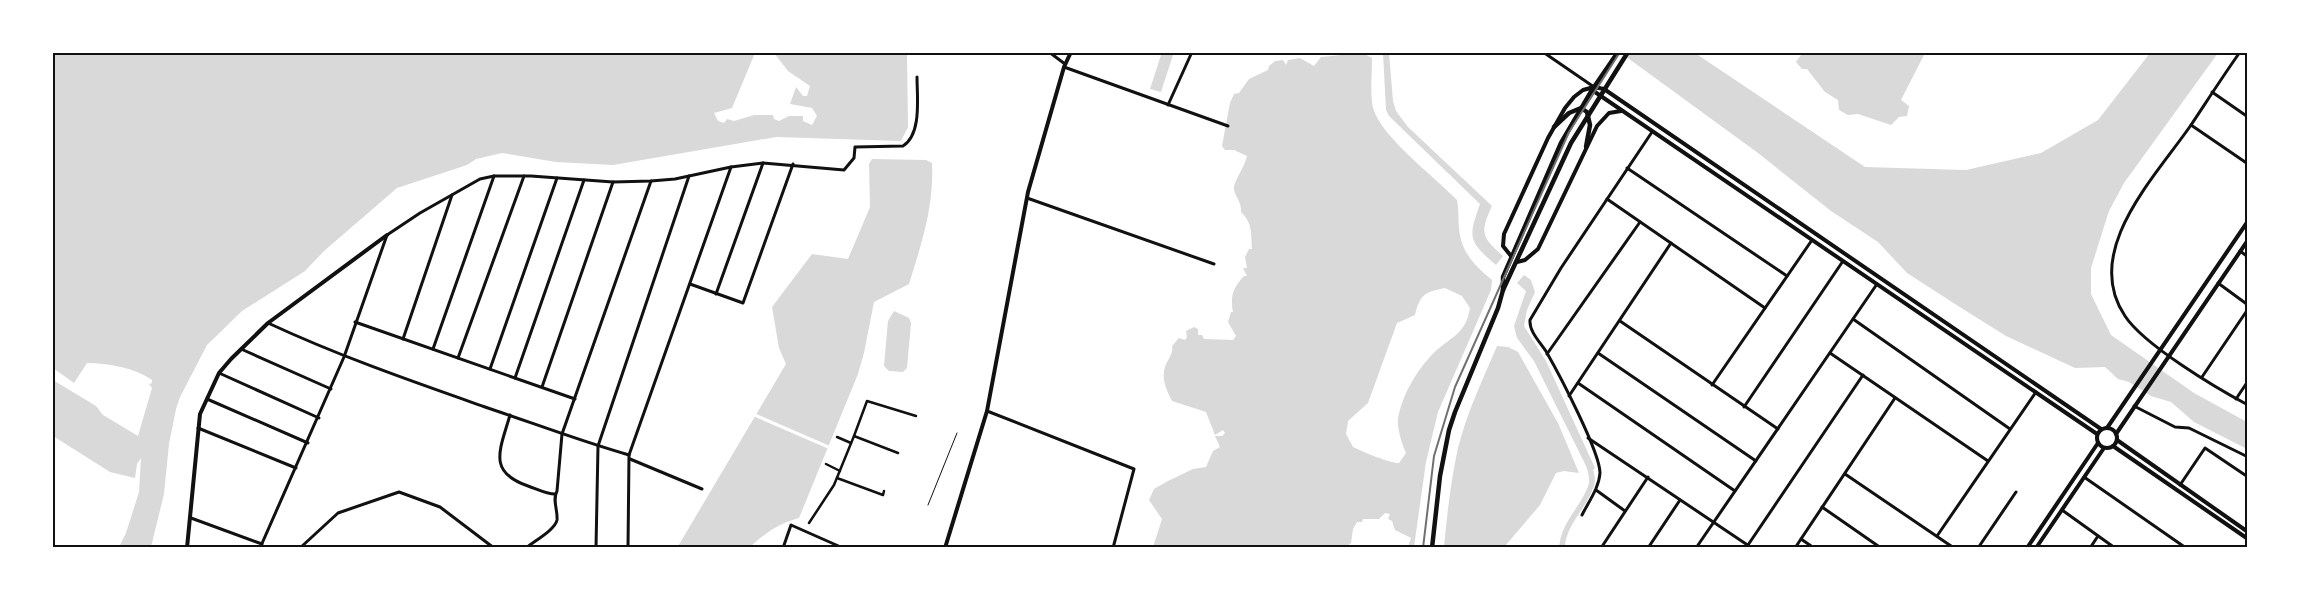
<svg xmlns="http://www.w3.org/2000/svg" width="2300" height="600" font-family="'Nunito Sans',sans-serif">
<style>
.water{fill:#d9d9d9;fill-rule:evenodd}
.pier{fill:#fff}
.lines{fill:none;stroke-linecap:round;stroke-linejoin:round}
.canal{stroke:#d9d9d9;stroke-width:5.5}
.service{stroke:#111;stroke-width:1}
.pedestrian{stroke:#111;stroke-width:2.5}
.minor{stroke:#111;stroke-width:3}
.tertiary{stroke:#111;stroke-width:4}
.secondary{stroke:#111;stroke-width:4.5}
.rail{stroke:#707070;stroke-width:2}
.neatline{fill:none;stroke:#111;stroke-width:2}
</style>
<rect width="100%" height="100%" fill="#fff"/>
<g class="water">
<path d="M53 52 755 53 732 108 714 113 718 121 724 123 727 119 734 121 754 115H773L774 119 779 121 789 116H803V121L812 125 817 116 812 108 790 104 796 87 803 96H807L810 86 788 71 774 53H907L908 127 901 141 776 137 613 165 556 162 502 153 476 159 467 165 397 188 324 251 305 271 242 311 207 345 180 397 176 409 169 444 164 494 151 547H119L126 533 139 492 141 458 137 464 135 478 110 472 53 436V380L96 406 103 415 138 436 152 388 149 384 152 383V380C135 368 108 363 87 363L74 383 53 368Z"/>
<polygon points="1162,52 1173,55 1161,92 1150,89"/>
<polygon points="1803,52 1925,52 1925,53 1901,100 1909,106 1907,116 1899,117 1891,125 1858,114 1848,115 1839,110 1838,100 1825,92 1807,69 1802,69 1796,62"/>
<path d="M1363 53 1372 58C1372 74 1370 93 1373 108 1381 137 1435 177 1457 200 1459 210 1458 218 1459 228 1461 252 1474 265 1492 280L1491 290 1438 412 1426 462 1414 547H1408L1411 538 1395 530 1392 521 1388 519 1390 514 1385 513 1379 519H1363L1362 522H1357L1353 529 1351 543 1346 547H1153L1162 519 1149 500 1154 489 1168 481 1193 469 1206 467 1213 451 1220 447 1215 436H1222L1225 433 1223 430 1215 435 1206 412 1172 401C1167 391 1161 379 1165 367 1167 360 1174 354 1172 346L1179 338 1185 340 1187 337 1186 331 1194 327 1198 329V335H1202L1204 339 1233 340 1236 336 1228 322 1231 312H1233C1230 296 1233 288 1244 276H1247L1243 268H1247L1245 257 1249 249H1252C1251 235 1253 223 1241 212 1242 202 1235 197 1234 189 1233 183 1245 166 1247 156L1234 150H1225L1222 146 1230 103 1234 94 1239 93 1249 79 1268 70 1269 66 1275 61 1283 60 1286 65 1288 60 1300 58 1314 66 1321 57ZM1445 288 1462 296 1470 308C1466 332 1455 335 1438 349 1419 366 1402 394 1398 419 1397 429 1402 444 1406 453L1399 463C1389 463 1363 452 1353 447L1346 434 1348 421 1368 403 1397 323 1415 315C1420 294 1425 292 1445 288Z"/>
<path d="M1383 53H1389L1393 101 1396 111 1408 127 1492 206C1480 232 1481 237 1503 256L1496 265C1468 241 1468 238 1480 204L1389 116 1386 110Z"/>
<polygon points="1621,53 1695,53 1865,167 1966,170 2041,153 2098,120 2150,53 2218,53 2124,183 2109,211 2091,268 2091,294 2111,335 2194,393 2247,422 2247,449 2194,422 2171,402 2151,396 2129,382 2118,379 2105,367 2075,368 2006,336 1955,304 1907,273 1878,242 1831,211 1758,153"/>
<path d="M872 159 926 160 932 163C934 207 922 242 909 284L874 302 864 353 858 374 799 518C778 524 765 533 750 547L677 548 786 364 779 348 772 307 812 254 848 259 870 207 869 164Z"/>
<polygon points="1524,275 1531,280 1535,292 1527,310 1524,326 1546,361 1595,468 1593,470 1588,470 1534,361 1517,338 1514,326 1526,291 1517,283"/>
<polygon points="894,311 909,318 911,323 907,368 903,372 889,371 884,366 888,321"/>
<path d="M1497 346 1508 347 1518 352 1558 423 1579 473 1564 471 1556 473 1540 505 1505 546 1501 548 1444 547C1447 514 1451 480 1458 448 1467 412 1483 379 1497 346Z"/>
</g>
<polygon class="pier" points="754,413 830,446 829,449 753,416"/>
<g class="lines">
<path class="canal" d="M1562 548C1563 523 1584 508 1591 486 1594 478 1590 470 1588 462"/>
<polyline class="service" points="928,505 957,433"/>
<g class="pedestrian">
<polyline points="854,436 867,401 916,416"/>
<polyline points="837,437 851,443"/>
<polyline points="826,464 840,471"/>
<polyline points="837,478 883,495 884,491"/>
<polyline points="809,523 834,485 854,436 898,453"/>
</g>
<g class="minor">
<polyline points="1049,52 1065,64"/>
<polyline points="1543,52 1594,87"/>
<path d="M2240 52C2223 76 2207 101 2191 125 2156 176 2081 251 2125 316 2144 345 2216 388 2248 405"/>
<polyline points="1064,67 1228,126"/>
<polyline points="2212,92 2248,117"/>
<polyline points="1168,105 1192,52"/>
<polyline points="2191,125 2248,164"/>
<polyline points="1627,168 1787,276"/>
<polyline points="1027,198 1214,264"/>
<polyline points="1607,199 1765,308"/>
<polyline points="2240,251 2248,257"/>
<polyline points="2218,283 2248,305"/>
<polyline points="690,284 743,303 793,164"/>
<polyline points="716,294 763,163"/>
<polyline points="1853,319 2010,429"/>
<polyline points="1620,321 1778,429"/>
<polyline points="355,322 575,399"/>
<path d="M268 323C339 356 411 381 485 407 533 423 580 441 629 455"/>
<polyline points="403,339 452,195"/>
<polyline points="241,349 331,389"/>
<polyline points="433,349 494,176"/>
<polyline points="1598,353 1756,461"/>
<polyline points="1830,353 1988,461"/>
<polyline points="1547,354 1640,222"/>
<polyline points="458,358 524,176"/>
<polyline points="490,369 557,178"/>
<polyline points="219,373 319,418"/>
<polyline points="2202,377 2248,309"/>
<polyline points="515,378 584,180"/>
<polyline points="1578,383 1735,491"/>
<polyline points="1712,385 1812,240"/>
<polyline points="542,387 613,182"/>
<polyline points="1569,396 1671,243"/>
<polyline points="207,399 308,443"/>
<polyline points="2236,399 2248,381"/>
<polyline points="2134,406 2175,427 2189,428 2248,457"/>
<polyline points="1744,407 1843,261"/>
<polyline points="987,411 1134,469 1113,548"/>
<path d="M510 415C500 450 487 472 528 486 537 489 546 494 555 494"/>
<polyline points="198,428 296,468"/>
<polyline points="1588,438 1752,548"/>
<polyline points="630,459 702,489"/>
<polyline points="1845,474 1954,548"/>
<polyline points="2084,477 2186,548"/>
<polyline points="2180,485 2205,448 2248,477"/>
<polyline points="1596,490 1625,511"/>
<polyline points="1822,507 1881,548"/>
<polyline points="2062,510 2115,548"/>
<path d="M1582 515C1589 501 1599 488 1600 473 1600 452 1559 374 1547 353 1541 343 1529 332 1530 320L1561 268 1652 132"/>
<polyline points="191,518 262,544"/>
<polyline points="1937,536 2036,392"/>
<polyline points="1801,539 1814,548"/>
<polyline points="1748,545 1863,375"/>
<path d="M260 548 344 357 387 235 420 213 480 179 494 176H531L613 182 651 181 675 179 731 167 763 163 844 170 854 158 855 147 903 146C922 134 917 97 917 77"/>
<polyline points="300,548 338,513 399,492 440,507 494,548"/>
<path d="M526 548C534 541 555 530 557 520 558 510 552 500 557 491L562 434 651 181"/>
<polyline points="596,548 598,446 689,176"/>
<polyline points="628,548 629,455 731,167"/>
<polyline points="783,548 791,525 843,548"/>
<polyline points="1601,548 1648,477"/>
<polyline points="1648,548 1680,500"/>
<polyline points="1696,548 1877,284"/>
<polyline points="1795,548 1895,398"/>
<polyline points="1978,548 2016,492"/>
<polyline points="2090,548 2098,536"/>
</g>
<g class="tertiary">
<polyline points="1592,90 2097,434"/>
<polyline points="1511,256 1503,246 1504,234 1548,138 1565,108 1574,97 1583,90 1594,87 1604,89 2101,429"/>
<polyline points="1517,262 1525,260 1538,249 1597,126 1609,113 1621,111"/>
<circle cx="2107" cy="438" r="10"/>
<polyline points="2107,428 2248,221"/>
<polyline points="2116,434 2248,240"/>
<polyline points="2117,440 2248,532"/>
<polyline points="2113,446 2248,539"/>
<polyline points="187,548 200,414 219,373 231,359 268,323 387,235"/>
<polyline points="945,548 987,411 1028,192 1064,67 1071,52"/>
<polyline points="2027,548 2098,443"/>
<polyline points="2036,548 2104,448"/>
</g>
<g class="secondary">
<polyline points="1554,127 1569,113 1581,108 1587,112 1590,125 1586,147"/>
<polyline points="1503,290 1571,143 1628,52"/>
<polyline points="1432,548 1440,476 1449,430 1455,412 1498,308 1503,290 1503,277 1561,143 1592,90 1618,52"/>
</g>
<polyline class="rail" points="1423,548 1434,456 1455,387 1569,132 1620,52"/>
</g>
<rect width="2300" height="600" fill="none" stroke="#ffffff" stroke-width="108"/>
<rect x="54" y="54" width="2192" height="492" class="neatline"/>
</svg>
